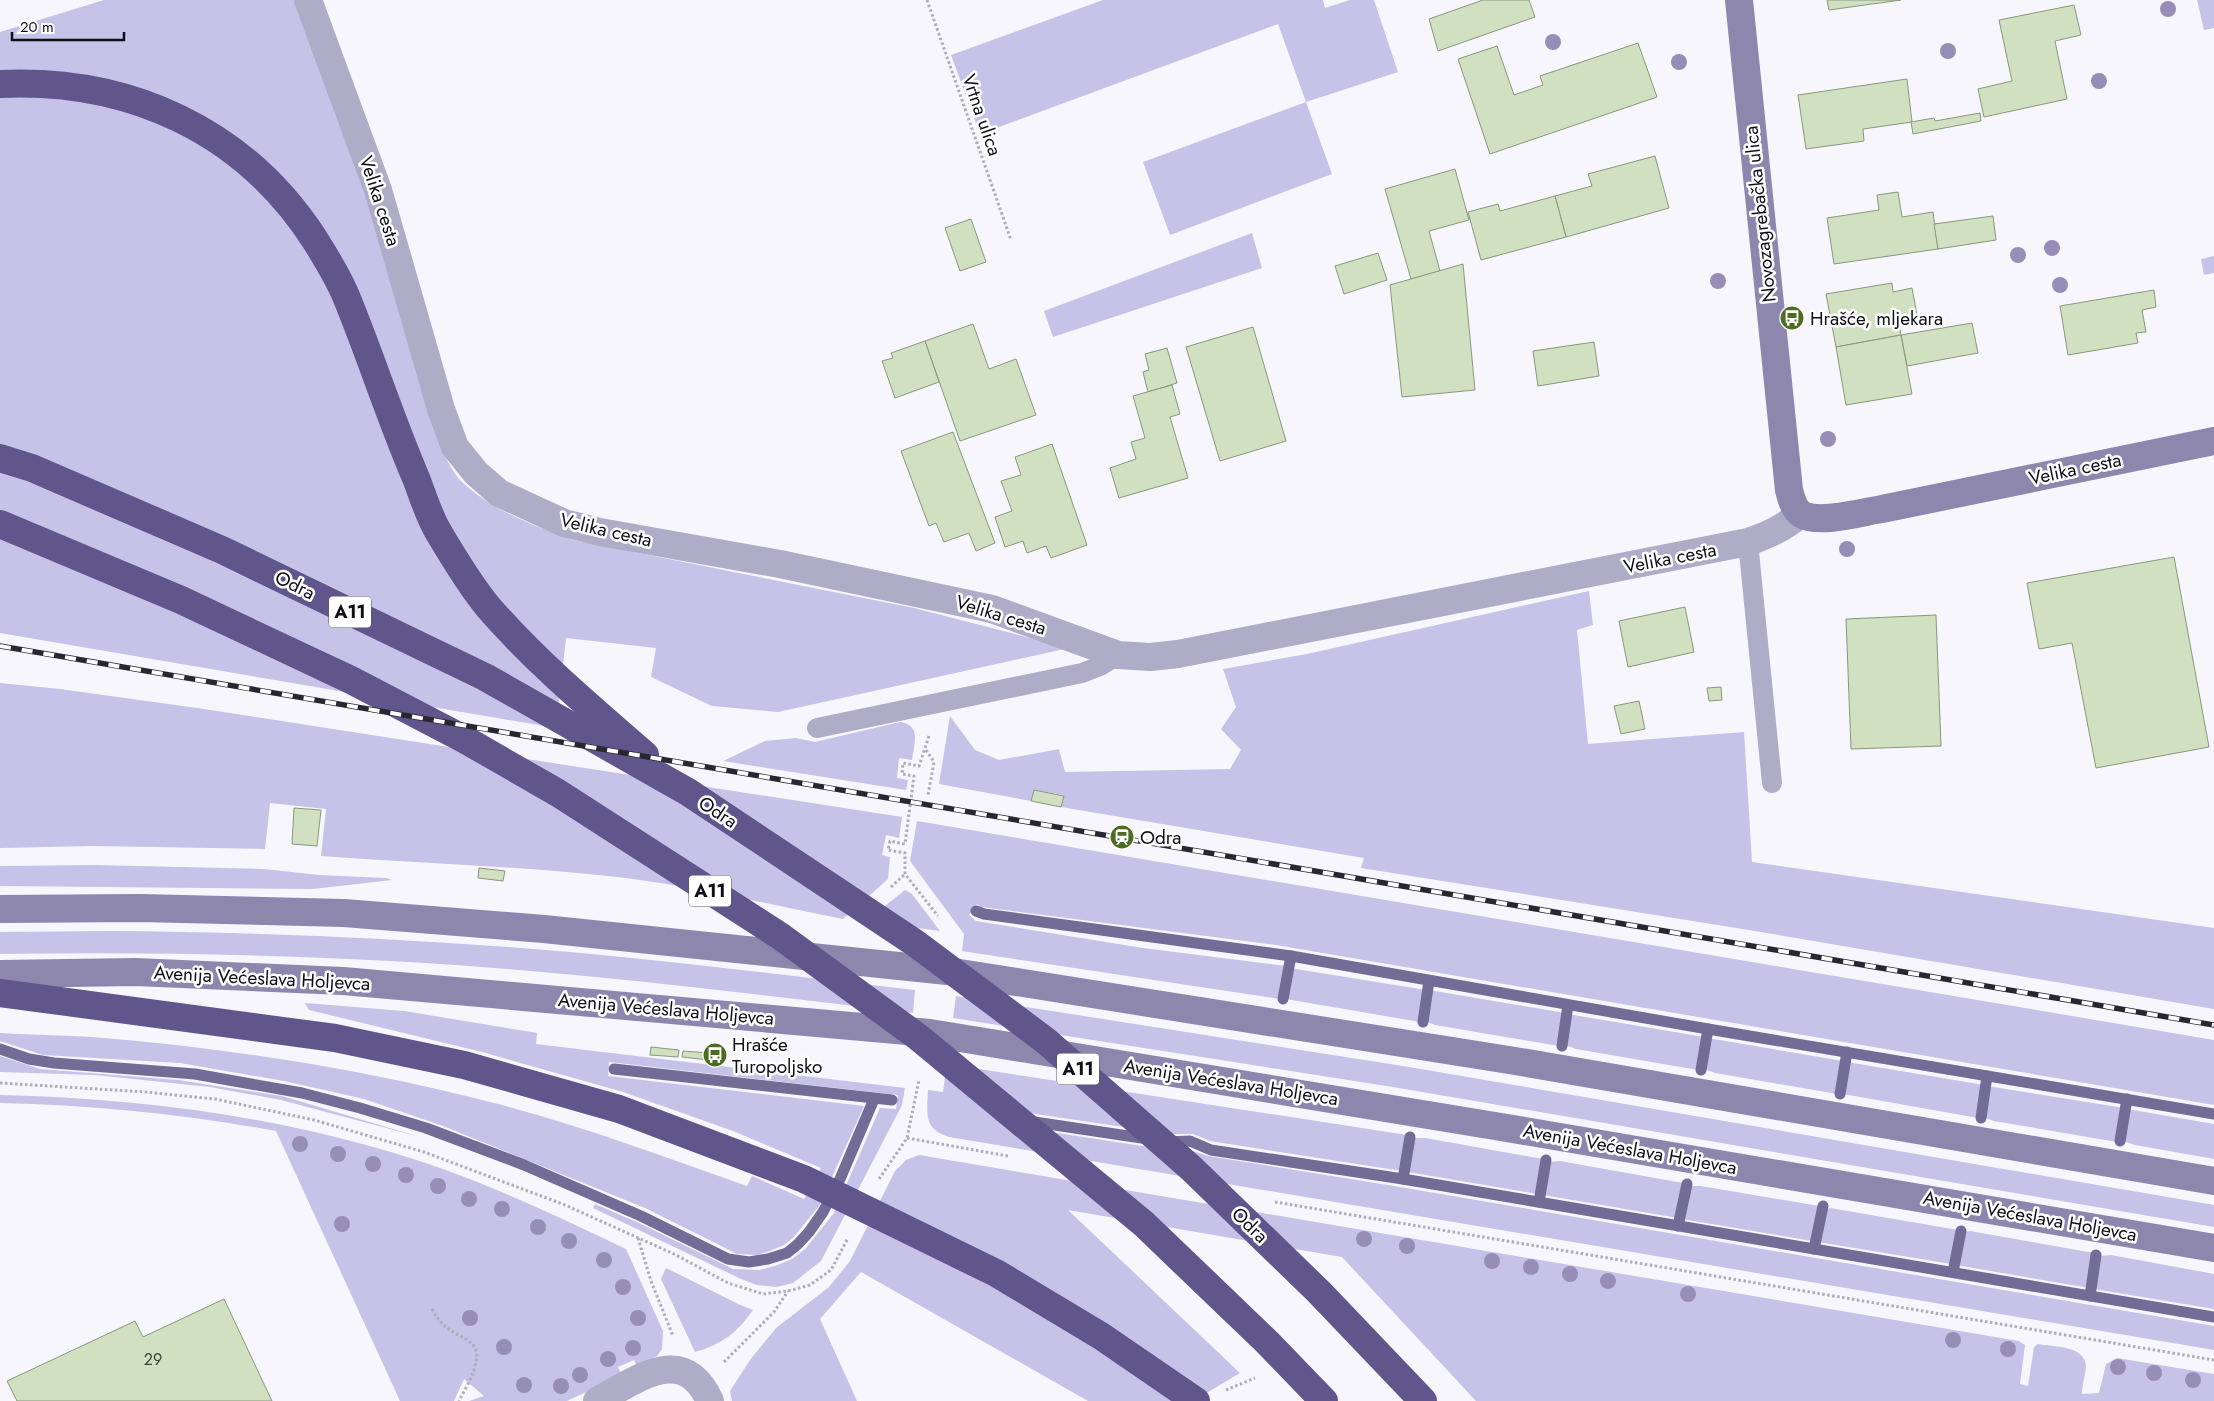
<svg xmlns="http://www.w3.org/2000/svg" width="2214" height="1401" font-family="Jost,sans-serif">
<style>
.green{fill:#c6c2e8}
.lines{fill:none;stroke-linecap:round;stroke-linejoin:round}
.stream{stroke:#726c97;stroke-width:11}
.building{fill:#d0e0c1;stroke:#89987c}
.path{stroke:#aeacb5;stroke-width:3;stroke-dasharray:2.5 2.5;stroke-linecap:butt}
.lane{stroke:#afacc7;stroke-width:20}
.street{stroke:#afacc7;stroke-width:28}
.secondary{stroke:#8d87ae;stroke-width:28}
.highway{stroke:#60568b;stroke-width:28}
.rail-casing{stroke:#282630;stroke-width:5.5}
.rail{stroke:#fff;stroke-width:4;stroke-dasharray:11;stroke-linecap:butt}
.tree{fill:#978eb8}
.labels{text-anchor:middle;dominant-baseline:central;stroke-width:5;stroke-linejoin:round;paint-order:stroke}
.number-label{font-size:16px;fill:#3f4242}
.shield{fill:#fff;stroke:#57565d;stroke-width:1}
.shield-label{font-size:18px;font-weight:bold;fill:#0f0d18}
.street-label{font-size:19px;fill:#0f0d18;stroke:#fff}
.poi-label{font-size:19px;fill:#0f0d18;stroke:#fff;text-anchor:start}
</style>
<rect width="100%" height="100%" fill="#f7f6fd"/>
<g class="green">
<path d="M104 0H297L368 197 444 455C449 463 454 474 461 481 491 510 534 526 573 540L914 608 1069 648 778 712 712 706 651 677 656 648 566 638 556 728 0 633V32Z"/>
<polygon points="1103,0 1323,0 1325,8 1350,0 1374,0 1398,72 1306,102 1332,174 1170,235 1143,162 1306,102 1278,24 980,134 951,55"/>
<polygon points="2197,0 2214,0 2214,28 2204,30"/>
<polygon points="1252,233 1262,268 1053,337 1044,311"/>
<polygon points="2214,256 2214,273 2204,275 2201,259"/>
<polygon points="1589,591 1593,625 1577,630 1588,744 1744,732 1752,862 2214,928 2214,1009 1749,930 1361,868 1364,858 1061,807 1064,795 1034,790 1031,801 939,784 950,716 975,750 999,760 1059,749 1065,772 1230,769 1241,750 1221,729 1236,707 1223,669 1307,654"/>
<path d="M0 683 60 689 197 708 902 817 899 838 886 835 882 855 890 857 888 879 843 919C765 904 687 884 608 876 513 866 416 863 321 856L326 809 270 803 265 849 94 846 0 848Z"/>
<path d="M900 722C922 725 914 744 912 760L899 758 897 778 908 780 906 790 723 761 765 741 796 738 815 742Z"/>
<polygon points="917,821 2214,1040 2214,1105 1276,945 981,907 977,904 969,915 976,921 1143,948 1286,966 1280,999 962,951 964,934 910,861"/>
<polygon points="95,865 264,869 319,875 386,878 392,880 313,889 0,886 0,866"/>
<polygon points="905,890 912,894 940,931 866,921"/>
<path d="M110 931C243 932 375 937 508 947 644 957 780 975 915 990L913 1013C745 993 578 972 409 962 273 954 136 952 0 954V932Z"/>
<polygon points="1290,968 1426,990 1420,1022 1286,999"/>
<polygon points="1429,990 1565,1013 1559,1046 1435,1025 1425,1021 1425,1012"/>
<polygon points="956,996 1403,1066 2214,1205 2214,1227 1393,1087 953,1018"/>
<path d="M305 1003 404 1011 537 1033 536 1044 905 1088 902 1105 821 1261 793 1283 776 1287 757 1285 741 1279 593 1208 595 1204 639 1223 733 1269 759 1270 775 1266 792 1259 805 1249 834 1213 880 1108 896 1109 898 1095 609 1062 608 1076 864 1106 819 1206 793 1238 784 1245 770 1251 757 1255 737 1254 645 1208 443 1126 364 1099 284 1081 180 1063 43 1055 0 1041V1033C35 1035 69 1035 104 1038 237 1049 370 1071 498 1104 583 1126 665 1157 747 1186L752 1176 804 1199 821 1168 733 1131 623 1092 482 1052 309 1010Z"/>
<polygon points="1568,1014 1704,1037 1698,1070 1576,1049 1565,1045 1564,1035"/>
<polygon points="1708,1038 1843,1061 1837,1094 1715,1073 1704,1069 1703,1060"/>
<polygon points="0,1056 40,1069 178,1080 282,1096 420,1137 281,1100 210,1087 95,1075 0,1072"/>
<polygon points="1847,1062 1984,1085 1978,1118 1843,1094 1843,1083"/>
<path d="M947 1064 1407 1135 1402 1171 1210 1141 1193 1134H1171L1022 1112 1025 1128 1168 1150H1190L1208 1156 1394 1186 2214 1326V1350L949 1137C923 1129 927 1113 928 1090L943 1092Z"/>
<polygon points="1987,1086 2124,1108 2117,1142 1994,1121 1983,1117"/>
<path d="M0 1095C128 1098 254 1113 377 1148 464 1172 545 1210 626 1249L663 1331 662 1349 657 1356 637 1367 634 1360 618 1367 622 1375 567 1401H469L484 1396 464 1379 454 1401H400L276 1131C184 1114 93 1105 0 1103Z"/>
<polygon points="2127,1109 2214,1124 2214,1159 2135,1145 2123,1141 2123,1132"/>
<polygon points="1412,1138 1425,1138 1543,1159 1543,1168 1538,1194 1408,1172 1407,1164"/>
<path d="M919 1155 2019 1341 2025 1345 2020 1384 2028 1386 2034 1347 2038 1344C2053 1347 2086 1345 2086 1367 2085 1376 2082 1386 2082 1394L2099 1393 2106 1364 2117 1358 2214 1374V1401H1476L1342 1257 1068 1210 1240 1373 1193 1401H1088L861 1272 820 1319 857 1401H732L730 1391 750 1360 776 1328 829 1287 850 1261 895 1171 906 1160Z"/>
<polygon points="1560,1161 1683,1183 1678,1218 1543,1195 1548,1162"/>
<polygon points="1689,1186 1701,1186 1819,1206 1820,1210 1812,1241 1682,1219"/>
<polygon points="1830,1208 1958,1230 1951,1264 1818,1242 1823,1211"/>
<path d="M1970 1231 2094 1253 2089 1288 1956 1265C1956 1254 1959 1242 1964 1232Z"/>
<polygon points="2111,1255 2214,1274 2214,1309 2094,1289 2099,1256"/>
<path d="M666 1268 738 1304 753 1310C739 1331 720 1346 695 1352L661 1279Z"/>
</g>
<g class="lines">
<g class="stream">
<polyline points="976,911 984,914 1291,956 1708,1029 2214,1114"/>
<polyline points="1283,999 1291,956"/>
<polyline points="1423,1022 1429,981"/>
<polyline points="1562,1046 1568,1005"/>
<polyline points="0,1049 29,1059 54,1063 195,1074 302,1093 360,1108 426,1128 524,1165 641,1216 728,1259 749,1262 768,1259 787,1253 798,1244 809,1232 823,1212 840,1179 874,1099"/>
<polyline points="614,1069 892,1100"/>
<polyline points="1701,1070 1708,1029"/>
<polyline points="1840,1094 1847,1052"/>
<polyline points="1981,1118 1987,1076"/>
<polyline points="1028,1121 1148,1139"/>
<polyline points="2120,1141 2127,1099"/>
<polyline points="1167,1142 1190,1141 1211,1150 1403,1179 2214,1317"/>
<polyline points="1403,1179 1410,1137"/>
<polyline points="1539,1202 1546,1160"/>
<polyline points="1678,1226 1687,1184"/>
<polyline points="1814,1249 1823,1206"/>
<polyline points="1953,1272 1961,1231"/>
<polyline points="2090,1296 2096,1255"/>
</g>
</g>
<g class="building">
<polygon points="1483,0 1529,0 1535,17 1438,51 1429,19"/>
<polygon points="1827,0 1901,0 1829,10"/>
<polygon points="2074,5 2081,35 2055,41 2067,99 1984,117 1978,89 2012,81 1999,20"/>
<polygon points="1638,43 1657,97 1490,154 1458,59 1497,46 1514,95 1543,85 1540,76"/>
<polygon points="1907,79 1912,122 1863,129 1864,141 1806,149 1798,95"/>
<polygon points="1980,113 1981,121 1913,134 1911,122 1934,118 1935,121"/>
<polygon points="1655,156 1669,208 1566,237 1555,196 1592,186 1588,174"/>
<polygon points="1455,169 1469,220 1429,231 1440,271 1411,279 1385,189"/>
<polygon points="1898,192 1902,217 1933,212 1938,249 1834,264 1827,218 1879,210 1877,195"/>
<polygon points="1555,196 1566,237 1481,260 1468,212 1498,204 1500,211"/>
<polygon points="1993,216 1996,240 1938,249 1934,224"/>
<polygon points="971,219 986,262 960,271 945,228"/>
<polygon points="1378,253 1387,280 1344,294 1335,266"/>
<polygon points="1463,264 1475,390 1402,397 1390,285"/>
<polygon points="1892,283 1893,292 1912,288 1917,315 1898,319 1901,335 1836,347 1826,294"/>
<polygon points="2154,290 2156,307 2142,310 2146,332 2136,333 2138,343 2068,355 2060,306"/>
<polygon points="1972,323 1978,353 1907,366 1901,335"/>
<polygon points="973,324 989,369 1016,359 1036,415 960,441 925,341"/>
<polygon points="1253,327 1286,441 1220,461 1186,347"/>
<polygon points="1901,335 1912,394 1846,405 1836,347"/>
<polygon points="925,341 939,382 895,398 882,361 893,358 891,353"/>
<polygon points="1594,342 1599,376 1538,386 1533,351"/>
<polygon points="1167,348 1177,383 1148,392 1143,372 1149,370 1145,354"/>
<polygon points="1172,385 1180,414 1170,417 1188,478 1119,498 1110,468 1136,459 1131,442 1145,438 1133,396"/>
<polygon points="953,432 995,543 976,551 969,533 944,542 936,523 929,526 901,451"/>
<polygon points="1052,444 1087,545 1051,558 1046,546 1027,553 1023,541 1005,547 995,517 1012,511 1001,481 1021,475 1015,457"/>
<polygon points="2174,557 2209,747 2096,768 2072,643 2039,649 2027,583"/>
<polygon points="1685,607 1694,652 1628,667 1619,621"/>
<polygon points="1936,615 1941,746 1851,749 1846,619"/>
<polygon points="1721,687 1722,700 1709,701 1707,688"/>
<polygon points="1639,701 1645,729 1621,734 1614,706"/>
<polygon points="1034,790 1064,796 1061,807 1031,801"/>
<polygon points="294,808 321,810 317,846 292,844"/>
<polygon points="479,868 505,871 503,881 478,878"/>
<polygon points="651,1047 679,1050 678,1057 650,1055"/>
<polygon points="683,1051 710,1053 709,1060 682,1057"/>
<polygon points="224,1299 272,1401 17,1401 7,1381 135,1321 143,1337"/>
</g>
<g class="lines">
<g class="path">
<polyline points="927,0 1011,240"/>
<polyline points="929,736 919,766 903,763 902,774 914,776 905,844 890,841 888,850 905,853 905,874 938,916"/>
<polyline points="926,750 934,762 928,795"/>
<polyline points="891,887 905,874"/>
<polyline points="0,1083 146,1092 215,1099 314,1120 424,1152 565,1205 674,1254 728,1283 763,1294 788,1291 810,1285 831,1270 848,1238"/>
<polyline points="907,1138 1008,1156"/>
<polyline points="879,1179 907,1138 919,1080"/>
<polyline points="1275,1202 2214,1360"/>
<polyline points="638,1238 651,1281 673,1336"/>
<path d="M432 1309C436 1316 440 1322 446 1327 459 1338 481 1340 476 1362 474 1375 465 1389 459 1401"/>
<polyline points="724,1362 774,1312 788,1291"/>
<polyline points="1226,1390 1255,1378"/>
</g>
<g class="lane">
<polyline points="1748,542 1772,783"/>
<polyline points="817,728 1082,673 1100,666 1118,655"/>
</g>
<g class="street">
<path d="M308 0 378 190 441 409 455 447 476 473 499 493 564 523 600 532 780 564 992 609 1118 655 1150 657 1178 654 1748 542C1768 535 1784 528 1800 514"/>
<path d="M597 1401C637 1380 683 1342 710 1401"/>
</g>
<g class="secondary">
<path d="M1739 0 1789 490C1791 498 1794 509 1801 514 1819 525 1862 512 1882 509L2214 441"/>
<polyline points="0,909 140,908 344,913 544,929 947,971 1509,1060 2214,1181"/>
<polyline points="0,974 136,972 343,981 930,1033 1501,1127 2214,1248"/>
</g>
<g class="highway">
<path d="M0 84C129 78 244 130 315 240 327 259 340 280 348 301 372 360 391 420 416 478 423 496 429 517 439 533 452 555 473 589 489 608 536 662 591 708 645 755"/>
<polyline points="0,458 32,468 222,550 485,677 688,792 915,943 1046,1041 1191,1168 1319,1292 1423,1401"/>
<polyline points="0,524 181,600 351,680 464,739 558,793 780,936 918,1037 1144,1224 1267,1342 1324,1401"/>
<polyline points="0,993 335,1038 464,1065 619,1109 804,1179 996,1273 1101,1336 1196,1401"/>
</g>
<defs>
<polyline id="rail" points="0,646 2214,1025"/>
</defs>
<use href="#rail" class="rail-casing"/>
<use href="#rail" class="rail"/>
</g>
<g class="tree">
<circle cx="2168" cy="9" r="8"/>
<circle cx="1553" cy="42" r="8"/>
<circle cx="1948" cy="51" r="8"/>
<circle cx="1679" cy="62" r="8"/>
<circle cx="2099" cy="81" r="8"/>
<circle cx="2052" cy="248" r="8"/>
<circle cx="2018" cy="255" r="8"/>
<circle cx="1718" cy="281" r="8"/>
<circle cx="2060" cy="285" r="8"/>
<circle cx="1828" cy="439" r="8"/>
<circle cx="1847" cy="549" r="8"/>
<circle cx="300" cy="1144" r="8"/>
<circle cx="338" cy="1154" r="8"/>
<circle cx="373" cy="1164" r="8"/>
<circle cx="406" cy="1175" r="8"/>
<circle cx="438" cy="1186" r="8"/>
<circle cx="469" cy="1199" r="8"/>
<circle cx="502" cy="1209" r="8"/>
<circle cx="342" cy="1224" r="8"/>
<circle cx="538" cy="1227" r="8"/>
<circle cx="1364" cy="1239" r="8"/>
<circle cx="569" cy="1241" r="8"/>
<circle cx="1407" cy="1246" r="8"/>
<circle cx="604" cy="1260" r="8"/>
<circle cx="1492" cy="1261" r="8"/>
<circle cx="1531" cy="1267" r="8"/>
<circle cx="1570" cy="1274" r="8"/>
<circle cx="1608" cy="1281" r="8"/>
<circle cx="623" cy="1287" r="8"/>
<circle cx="1688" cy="1294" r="8"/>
<circle cx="470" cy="1318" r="8"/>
<circle cx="638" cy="1318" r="8"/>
<circle cx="1953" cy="1340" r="8"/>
<circle cx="504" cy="1347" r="8"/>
<circle cx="633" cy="1348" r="8"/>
<circle cx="2008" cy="1349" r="8"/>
<circle cx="608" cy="1359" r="8"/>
<circle cx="2118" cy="1367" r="8"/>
<circle cx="2154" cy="1373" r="8"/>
<circle cx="580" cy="1375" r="8"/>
<circle cx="2193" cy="1380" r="8"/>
<circle cx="524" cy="1385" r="8"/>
<circle cx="561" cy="1386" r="8"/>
</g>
<defs>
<symbol id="bus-disc" viewBox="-11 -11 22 22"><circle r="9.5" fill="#4c6c22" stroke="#fff"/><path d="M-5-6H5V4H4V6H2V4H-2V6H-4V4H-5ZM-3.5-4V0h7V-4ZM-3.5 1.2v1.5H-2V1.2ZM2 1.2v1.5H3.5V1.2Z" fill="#fff"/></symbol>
<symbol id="station-disc" viewBox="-11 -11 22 22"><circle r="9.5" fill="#4c6c22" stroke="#fff"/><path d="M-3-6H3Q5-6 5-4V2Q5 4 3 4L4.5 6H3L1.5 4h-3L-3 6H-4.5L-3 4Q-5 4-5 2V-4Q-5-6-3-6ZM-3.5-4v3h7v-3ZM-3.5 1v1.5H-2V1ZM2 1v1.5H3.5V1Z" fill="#fff"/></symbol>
</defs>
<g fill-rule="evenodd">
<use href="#bus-disc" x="1778" y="304" width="28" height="28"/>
<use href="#station-disc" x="1108" y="823" width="28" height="28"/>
<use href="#bus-disc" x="701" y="1041" width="28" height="28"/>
</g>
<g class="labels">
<g class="number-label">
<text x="153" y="1359">29</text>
</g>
<g class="shield">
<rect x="329" y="596.5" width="42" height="31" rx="4"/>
<rect x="689" y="875.5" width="42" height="31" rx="4"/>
<rect x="1057" y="1053.5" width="42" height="31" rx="4"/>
</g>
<g class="shield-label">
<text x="350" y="612">A11</text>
<text x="710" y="891">A11</text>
<text x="1078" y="1069">A11</text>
</g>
<g class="street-label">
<text transform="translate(982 115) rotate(71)">Vrtna ulica</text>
<text transform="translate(380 201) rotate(72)">Velika cesta</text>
<text transform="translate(1760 214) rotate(-96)">Novozagrebačka ulica</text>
<text transform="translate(2075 469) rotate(-12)">Velika cesta</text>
<text transform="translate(606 530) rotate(13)">Velika cesta</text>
<text transform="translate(1670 558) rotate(-11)">Velika cesta</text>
<text transform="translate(295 585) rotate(26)">Odra</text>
<text transform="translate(1001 615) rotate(17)">Velika cesta</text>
<text transform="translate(718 812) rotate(33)">Odra</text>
<text transform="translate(262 978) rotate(3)">Avenija Većeslava Holjevca</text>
<text transform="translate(666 1009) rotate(5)">Avenija Većeslava Holjevca</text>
<text transform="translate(1231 1082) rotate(9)">Avenija Većeslava Holjevca</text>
<text transform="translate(1630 1149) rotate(10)">Avenija Većeslava Holjevca</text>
<text transform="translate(2030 1216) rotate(10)">Avenija Većeslava Holjevca</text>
<text transform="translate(1250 1225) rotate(44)">Odra</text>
</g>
<g class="poi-label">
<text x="1810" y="318">Hrašće, mljekara</text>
<text x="1140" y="837">Odra</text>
<text x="732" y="1044">Hrašće<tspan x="732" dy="22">Turopoljsko</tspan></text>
</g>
</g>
<path d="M12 32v8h112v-8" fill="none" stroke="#0f0d18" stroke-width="2.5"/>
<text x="20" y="32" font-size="15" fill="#0f0d18" stroke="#ffffff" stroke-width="4" paint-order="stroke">20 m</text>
</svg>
